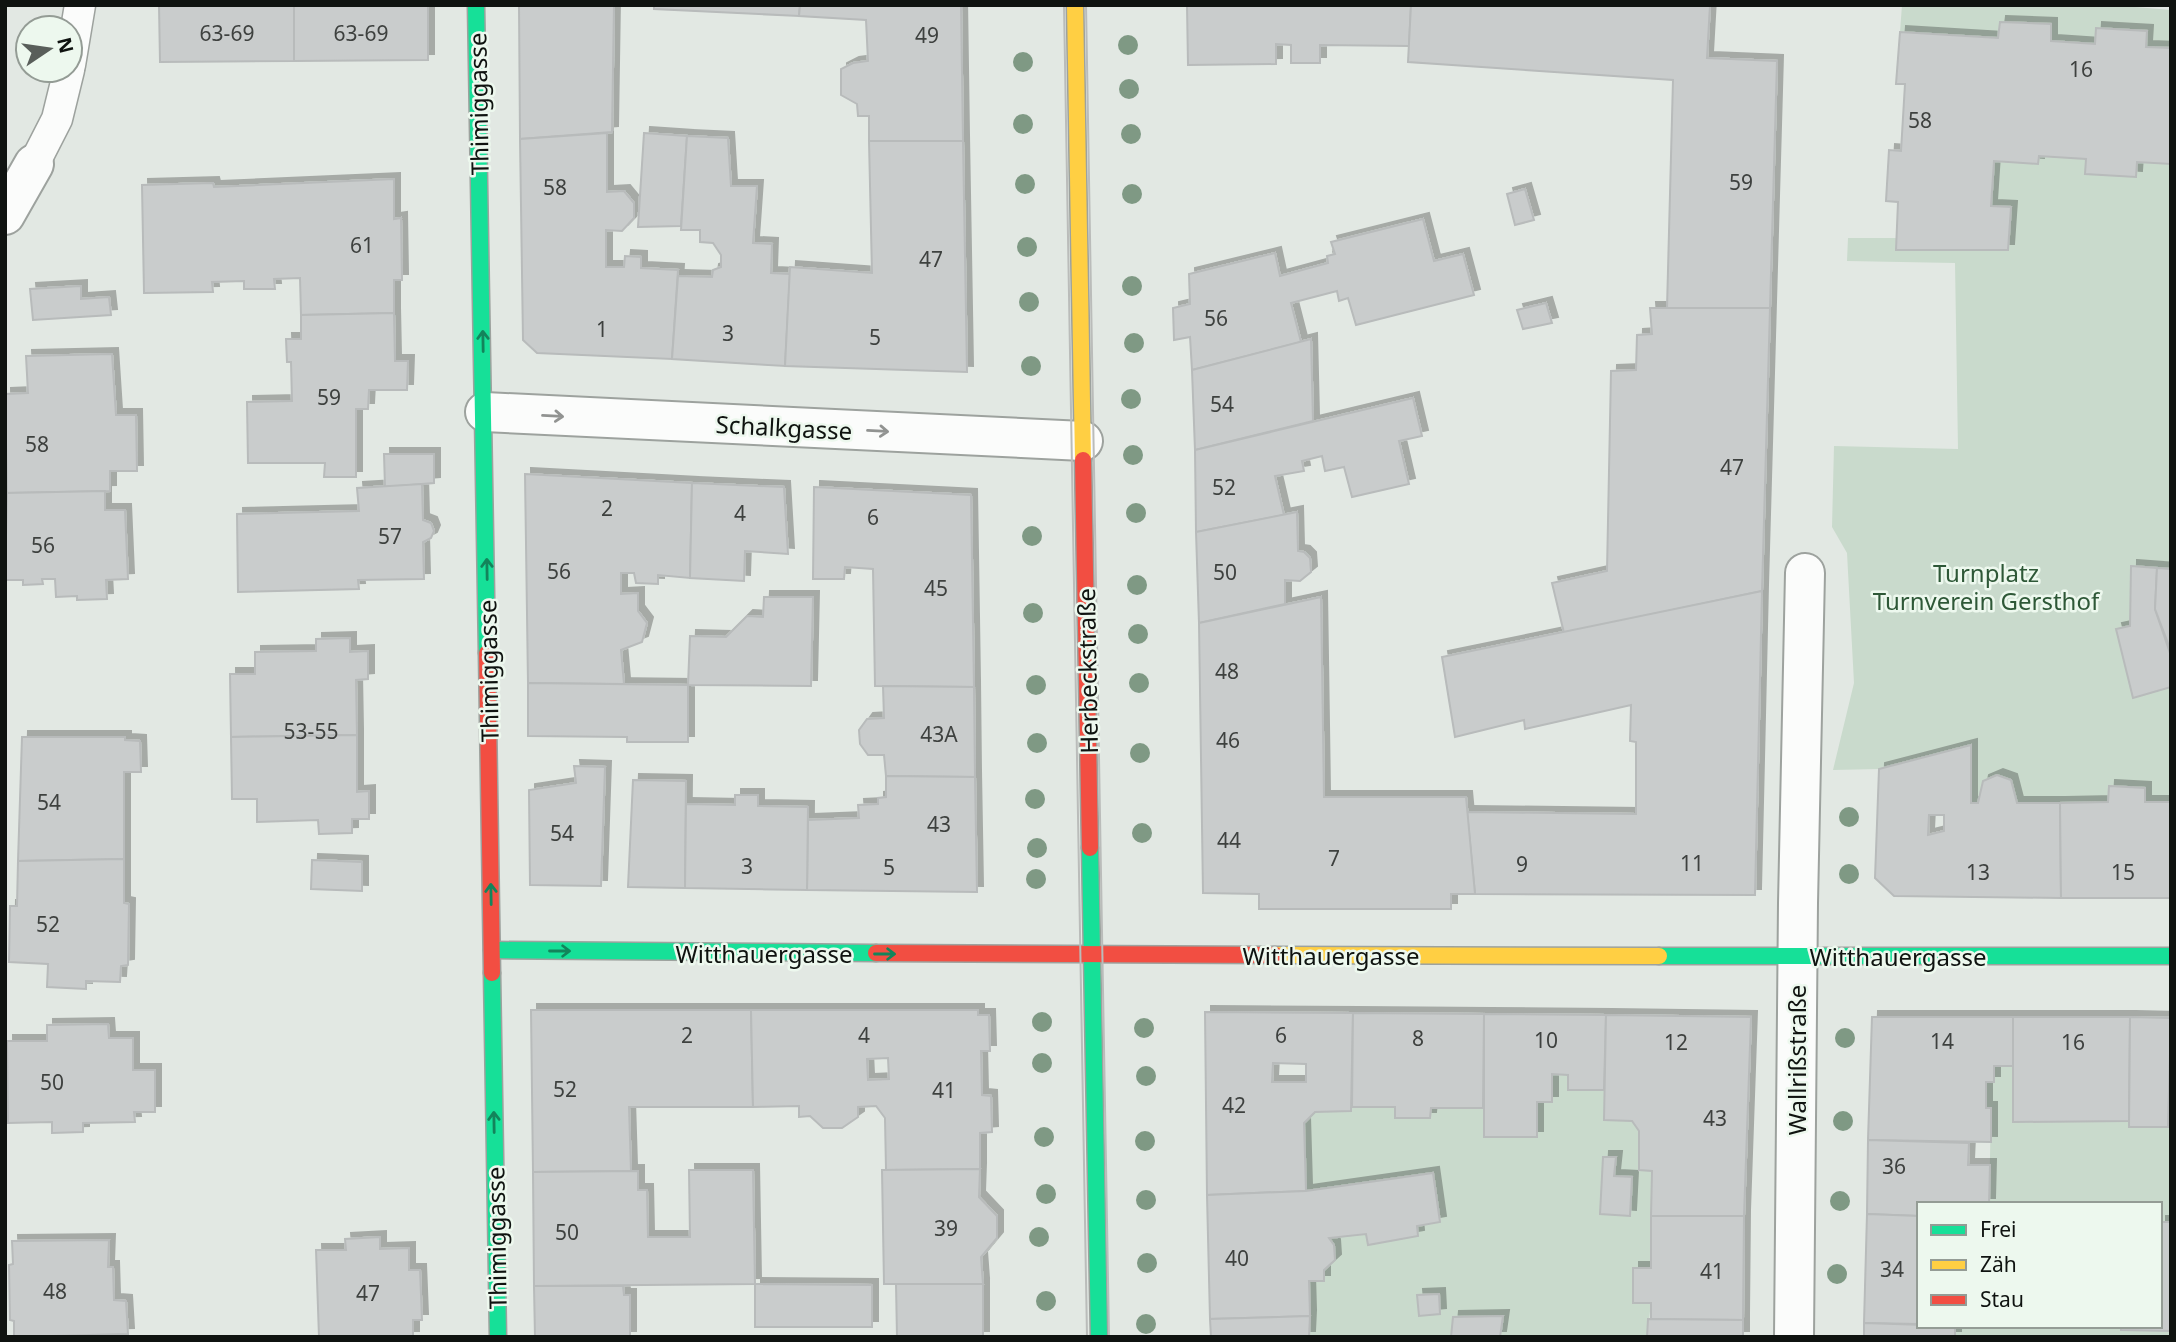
<svg xmlns="http://www.w3.org/2000/svg" width="2176" height="1342" font-family="'Noto Sans',sans-serif">
<style>
.green{fill:#c9dacc}
.building{fill:#c9cccc;stroke:#b8bbbb;stroke-width:2;fill-rule:evenodd;filter:url(#shadow)}
.lines{fill:none;stroke-linecap:round;stroke-linejoin:round}
.lane-casing{stroke:#9da29e;stroke-width:33}
.street-casing{stroke:#9da29e;stroke-width:42}
.fast-casing{stroke:#9da29e;stroke-width:19}
.slow-casing{stroke:#9da29e;stroke-width:19}
.jam-casing{stroke:#9da29e;stroke-width:19}
.lane{stroke:#fbfcfb;stroke-width:30}
.street{stroke:#fbfcfb;stroke-width:38}
.fast{stroke:#16e098;stroke-width:16}
.slow{stroke:#ffcf43;stroke-width:16}
.jam{stroke:#f24e42;stroke-width:16}
.tram{stroke:#babcba;stroke-width:2}
.tree{fill:#7f9984}
.oneway{stroke:#13845b}
.oneway2{stroke:#919391}
.labels{text-anchor:middle;dominant-baseline:central;stroke-width:5;stroke-linejoin:round;paint-order:stroke}
.number-label{font-size:21px;fill:#3e413f}
.street-label{font-size:24px;fill:#0f1310;stroke:#edf8ee}
.park-label{font-size:24px;fill:#2e5837;stroke:#edf8ee}
</style>
<defs>
<filter id="shadow"><feDropShadow dx="6" dy="-6" stdDeviation="0" flood-color="#0004"/></filter>
</defs>
<rect width="100%" height="100%" fill="#e2e8e3"/>
<g class="green">
<polygon points="1902,5 2111,5 2171,10 2171,48 2051,41 2051,24 2000,22 1998,38 1900,32"/>
<polygon points="2039,156 2086,159 2085,174 2136,177 2137,162 2171,164 2171,569 2131,566 2130,626 2116,630 2133,698 2171,687 2171,802 2145,802 2145,789 2109,786 2108,802 2017,803 2011,780 1997,775 1983,781 1978,803 1971,803 1971,745 1879,769 1833,770 1854,683 1847,553 1832,527 1834,446 1958,449 1955,263 1847,261 1848,238 1897,238 1896,250 2011,207 1991,206 1994,161 2038,164"/>
<polygon points="1994,1066 2013,1066 2013,1122 2129,1121 2130,1127 2168,1127 2171,1109 2171,1222 2160,1222 2160,1204 1989,1204 1991,1109 1986,1108 1986,1082 1994,1082"/>
<polygon points="1552,1074 1568,1075 1568,1090 1604,1090 1604,1120 1632,1121 1639,1131 1639,1170 1652,1171 1651,1268 1633,1269 1633,1302 1651,1303 1647,1337 1500,1337 1502,1316 1454,1317 1451,1337 1309,1337 1309,1281 1324,1270 1329,1238 1366,1234 1368,1245 1418,1236 1417,1226 1440,1222 1433,1173 1306,1191 1304,1123 1315,1112 1350,1111 1352,1107 1395,1107 1395,1118 1430,1118 1431,1108 1483,1108 1485,1137 1536,1137 1537,1102 1551,1102"/>
<polygon points="1955,1326 2121,1326 2122,1330 2171,1331 2171,1337 1955,1337"/>
</g>
<g class="building">
<polygon points="159,5 294,5 294,61 160,62"/>
<polygon points="294,5 428,5 428,60 294,61"/>
<polygon points="519,5 614,5 612,132 520,139"/>
<polygon points="654,5 800,5 799,16 654,9"/>
<polygon points="800,5 961,5 963,141 869,141 869,116 858,116 857,104 841,95 841,69 853,63 868,61 866,20 799,16"/>
<polygon points="1187,5 1411,5 1409,46 1320,45 1320,63 1291,63 1291,45 1276,44 1276,64 1188,65"/>
<polygon points="1411,5 1710,5 1707,58 1777,61 1770,308 1667,308 1673,80 1408,62"/>
<polygon points="2000,22 2051,24 2051,41 2095,44 2096,28 2147,31 2146,47 2171,48 2171,164 2137,162 2136,177 2085,174 2086,159 2039,156 2038,164 1994,161 1991,206 2011,207 2008,250 1896,250 1898,202 1886,201 1889,150 1901,151 1905,84 1896,84 1900,32 1998,38"/>
<polygon points="607,133 607,192 624,191 634,203 634,218 622,231 606,230 606,267 624,267 625,256 641,257 641,268 678,270 672,359 537,353 523,340 520,139"/>
<polygon points="644,133 687,136 681,226 638,227"/>
<polygon points="687,136 728,138 731,186 757,186 753,243 772,244 771,273 790,274 785,366 672,359 678,276 712,277 713,270 721,267 721,255 713,243 700,242 700,230 681,230"/>
<polygon points="869,141 963,141 967,372 785,366 790,267 872,273"/>
<polygon points="394,179 394,219 401,218 402,280 394,280 394,313 301,315 300,278 274,279 275,289 244,289 244,281 212,282 213,292 144,293 142,185 213,183 214,187"/>
<polygon points="1525,189 1534,220 1515,225 1507,194"/>
<polygon points="1423,219 1434,261 1463,254 1474,295 1356,325 1348,298 1339,301 1337,291 1291,303 1301,342 1192,370 1190,337 1174,340 1173,308 1190,304 1189,274 1275,253 1280,276 1328,263 1327,256 1335,254 1331,242"/>
<polygon points="81,286 81,299 109,297 111,315 33,320 30,289"/>
<polygon points="1546,303 1552,323 1523,329 1517,310"/>
<polygon points="1650,308 1770,308 1762,591 1564,633 1552,583 1607,571 1611,371 1636,370 1637,335 1652,334"/>
<polygon points="394,313 395,361 408,361 407,390 369,390 368,409 356,409 356,477 324,477 325,463 248,463 247,402 292,401 291,362 287,362 286,339 301,339 301,315"/>
<polygon points="1311,339 1313,421 1195,450 1192,370"/>
<polygon points="112,354 116,415 136,415 137,471 110,471 110,491 7,493 5,394 28,393 26,356"/>
<polygon points="1413,398 1422,436 1399,441 1409,484 1352,497 1344,467 1325,471 1322,456 1302,461 1304,471 1275,476 1284,515 1196,532 1195,450"/>
<polygon points="384,454 434,454 434,483 385,487"/>
<polygon points="525,474 692,483 690,578 658,575 658,584 636,583 634,573 621,573 621,594 638,593 638,611 647,623 642,642 621,650 624,684 528,683"/>
<polygon points="692,483 784,487 788,554 745,551 744,581 690,578"/>
<polygon points="422,484 423,520 431,523 434,531 431,538 423,542 424,579 358,580 359,589 238,592 237,514 359,511 357,488"/>
<polygon points="814,487 971,495 974,687 875,686 873,569 845,567 844,579 813,579"/>
<polygon points="105,491 105,510 125,510 128,579 106,580 107,599 77,600 77,596 56,597 55,579 42,579 43,584 23,585 23,580 5,580 7,493"/>
<polygon points="1297,512 1298,551 1304,552 1310,558 1311,572 1300,581 1285,580 1285,604 1199,623 1196,532"/>
<polygon points="2131,566 2157,568 2155,609 2171,656 2171,687 2133,698 2116,629 2130,626"/>
<polygon points="2157,568 2171,569 2171,651 2155,609"/>
<polygon points="1762,591 1755,895 1475,894 1467,812 1636,814 1636,742 1630,741 1631,705 1525,729 1524,720 1455,737 1442,657"/>
<polygon points="764,597 813,597 811,686 688,685 690,636 726,637 747,616 763,617"/>
<polygon points="1321,597 1324,797 1466,797 1475,894 1451,894 1451,909 1259,909 1259,894 1203,893 1199,623"/>
<polygon points="350,638 350,652 368,651 368,679 356,680 357,735 231,737 230,674 255,674 255,652 316,651 316,639"/>
<polygon points="528,683 688,685 688,742 627,742 627,737 528,736"/>
<polygon points="883,686 974,687 975,777 886,776 884,755 868,755 860,744 859,730 867,719 884,718"/>
<polygon points="357,735 357,792 369,791 369,819 352,819 352,833 319,834 318,820 257,822 257,799 232,799 231,737"/>
<polygon points="22,737 125,737 125,740 140,741 141,772 124,772 124,859 18,861"/>
<path d="M1971 745V803H1978L1983 781 1997 775 2011 780 2017 803H2060L2061 898 1894 896 1875 878 1879 769ZM1929 815H1944V831L1928 835Z"/>
<polygon points="574,766 605,767 601,886 530,885 529,790 576,783"/>
<polygon points="886,776 975,777 977,892 807,890 808,820 859,818 858,805 878,804 878,798 886,797"/>
<polygon points="633,780 686,781 685,888 628,887"/>
<polygon points="2109,786 2145,788 2145,802 2171,802 2171,898 2061,898 2060,803 2108,802"/>
<polygon points="735,795 758,795 758,806 808,807 807,890 685,888 686,804 735,805"/>
<polygon points="124,859 124,903 129,904 128,965 121,966 120,982 86,981 86,989 47,987 48,964 9,962 10,906 17,906 18,861"/>
<polygon points="312,860 362,862 362,891 311,889"/>
<polygon points="531,1010 751,1010 753,1107 629,1107 631,1171 533,1172"/>
<path d="M751 1010H978V1015H989L990 1051H981L982 1095 991 1096 992 1132 980 1133V1169L886 1170 885 1118 876 1106 858 1107V1117L842 1128H823L810 1116 799 1117V1106L753 1107ZM888 1058 889 1079 868 1080 867 1059Z"/>
<path d="M1205 1012 1353 1013 1351 1111 1315 1112 1304 1123 1306 1191 1207 1195ZM1273 1063 1306 1064V1082H1272Z"/>
<polygon points="1353,1013 1484,1014 1483,1108 1431,1108 1430,1118 1395,1118 1395,1107 1352,1107"/>
<polygon points="1484,1014 1606,1015 1604,1090 1568,1090 1568,1075 1552,1074 1552,1102 1537,1102 1537,1137 1484,1137"/>
<polygon points="1606,1015 1751,1017 1744,1216 1651,1216 1652,1171 1639,1170 1639,1131 1632,1121 1604,1120"/>
<polygon points="1872,1017 2013,1017 2013,1066 1994,1066 1994,1082 1986,1082 1986,1108 1991,1108 1991,1142 1868,1140"/>
<polygon points="2013,1017 2130,1017 2129,1121 2013,1122"/>
<polygon points="2130,1017 2171,1018 2168,1127 2129,1127"/>
<polygon points="108,1024 109,1038 133,1038 133,1070 155,1070 155,1112 134,1112 135,1122 83,1123 83,1132 52,1133 52,1122 8,1123 7,1041 47,1041 47,1025"/>
<polygon points="1868,1140 1969,1143 1968,1165 1990,1165 1989,1204 1919,1204 1919,1216 1867,1214"/>
<polygon points="1603,1157 1616,1157 1614,1176 1632,1177 1630,1216 1600,1214"/>
<polygon points="980,1169 979,1197 997,1216 997,1238 981,1257 983,1284 884,1284 882,1170"/>
<polygon points="689,1170 753,1170 755,1284 534,1286 533,1172 638,1171 638,1190 647,1190 648,1237 690,1237"/>
<polygon points="1433,1173 1440,1222 1417,1226 1418,1236 1368,1245 1366,1234 1329,1238 1334,1245 1335,1260 1324,1270 1324,1281 1309,1281 1310,1316 1210,1319 1207,1195 1306,1191"/>
<polygon points="1867,1214 1919,1216 1919,1324 1864,1323"/>
<polygon points="1651,1216 1744,1216 1743,1320 1651,1319 1651,1303 1633,1303 1633,1268 1651,1268"/>
<polygon points="2160,1222 2171,1222 2171,1331 2121,1330 2121,1326 2160,1326"/>
<polygon points="380,1237 380,1249 409,1248 409,1270 420,1270 422,1320 413,1320 413,1337 319,1337 316,1250 346,1250 345,1239"/>
<polygon points="109,1240 108,1267 113,1267 114,1300 126,1301 128,1334 14,1337 14,1321 10,1320 9,1265 13,1264 12,1241"/>
<polygon points="755,1284 872,1285 872,1327 755,1327"/>
<polygon points="896,1284 983,1284 983,1337 897,1337"/>
<polygon points="534,1286 623,1286 624,1295 630,1295 630,1337 535,1337"/>
<polygon points="1439,1294 1440,1314 1419,1316 1417,1295"/>
<polygon points="1310,1316 1309,1337 1211,1337 1210,1319"/>
<polygon points="1503,1316 1500,1337 1451,1337 1453,1317"/>
<polygon points="1648,1319 1743,1320 1743,1337 1647,1337"/>
<polygon points="1864,1323 1955,1326 1955,1337 1864,1337"/>
</g>
<g class="lines">
<defs>
<g id="lane">
<polyline points="70,65 80,5"/>
<polyline points="34,164 57,119 69,70"/>
</g>
<g id="street">
<polyline points="5,215 34,164"/>
<polyline points="485,412 1083,441"/>
<polyline points="1794,1337 1798,903 1805,573"/>
</g>
<g id="fast">
<polyline points="476,5 487,653"/>
<polyline points="1090,848 1099,1337"/>
<polyline points="492,950 876,953"/>
<polyline points="1659,956 2171,956"/>
<polyline points="492,973 498,1337"/>
</g>
<g id="slow">
<polyline points="1075,5 1083,460"/>
<polyline points="1275,955 1659,956"/>
</g>
<g id="jam">
<polyline points="1083,460 1090,848"/>
<polyline points="487,653 492,973"/>
<polyline points="876,953 1275,955"/>
</g>
</defs>
<use href="#lane" class="lane-casing"/>
<use href="#street" class="street-casing"/>
<use href="#fast" class="fast-casing"/>
<use href="#slow" class="slow-casing"/>
<use href="#jam" class="jam-casing"/>
<use href="#lane" class="lane"/>
<use href="#street" class="street"/>
<use href="#fast" class="fast"/>
<use href="#slow" class="slow"/>
<use href="#jam" class="jam"/>
<g class="tram">
<polyline points="1064,5 1087,1337"/>
<polyline points="1086,5 1109,1337"/>
</g>
</g>
<g class="tree">
<circle cx="1128" cy="45" r="10"/>
<circle cx="1023" cy="62" r="10"/>
<circle cx="1129" cy="89" r="10"/>
<circle cx="1023" cy="124" r="10"/>
<circle cx="1131" cy="134" r="10"/>
<circle cx="1025" cy="184" r="10"/>
<circle cx="1132" cy="194" r="10"/>
<circle cx="1027" cy="247" r="10"/>
<circle cx="1132" cy="286" r="10"/>
<circle cx="1029" cy="302" r="10"/>
<circle cx="1134" cy="343" r="10"/>
<circle cx="1031" cy="366" r="10"/>
<circle cx="1131" cy="399" r="10"/>
<circle cx="1133" cy="455" r="10"/>
<circle cx="1136" cy="513" r="10"/>
<circle cx="1032" cy="536" r="10"/>
<circle cx="1137" cy="585" r="10"/>
<circle cx="1033" cy="613" r="10"/>
<circle cx="1138" cy="634" r="10"/>
<circle cx="1139" cy="683" r="10"/>
<circle cx="1036" cy="685" r="10"/>
<circle cx="1037" cy="743" r="10"/>
<circle cx="1140" cy="753" r="10"/>
<circle cx="1035" cy="799" r="10"/>
<circle cx="1849" cy="817" r="10"/>
<circle cx="1142" cy="833" r="10"/>
<circle cx="1037" cy="848" r="10"/>
<circle cx="1849" cy="874" r="10"/>
<circle cx="1036" cy="879" r="10"/>
<circle cx="1042" cy="1022" r="10"/>
<circle cx="1144" cy="1028" r="10"/>
<circle cx="1845" cy="1038" r="10"/>
<circle cx="1042" cy="1063" r="10"/>
<circle cx="1146" cy="1076" r="10"/>
<circle cx="1843" cy="1121" r="10"/>
<circle cx="1044" cy="1137" r="10"/>
<circle cx="1145" cy="1141" r="10"/>
<circle cx="1046" cy="1194" r="10"/>
<circle cx="1146" cy="1200" r="10"/>
<circle cx="1840" cy="1201" r="10"/>
<circle cx="1039" cy="1237" r="10"/>
<circle cx="1147" cy="1263" r="10"/>
<circle cx="1837" cy="1274" r="10"/>
<circle cx="1046" cy="1301" r="10"/>
<circle cx="1146" cy="1324" r="10"/>
</g>
<defs><path id="oneway-shaft" d="M-6 0H5M1.5-3L5.5 0L1.5 3" fill="none" stroke-width="1.6" stroke-linecap="round" stroke-linejoin="round" transform="scale(1.75)"/></defs>
<g class="oneway">
<use href="#oneway-shaft" transform="translate(483 341) rotate(-91)"/>
<use href="#oneway-shaft" transform="translate(487 569) rotate(-91)"/>
<use href="#oneway-shaft" transform="translate(491 894) rotate(-91)"/>
<use href="#oneway-shaft" transform="translate(560 951)"/>
<use href="#oneway-shaft" transform="translate(885 954)"/>
<use href="#oneway-shaft" transform="translate(494 1122) rotate(-91)"/>
</g>
<g class="oneway2">
<use href="#oneway-shaft" transform="translate(553 416) rotate(3)"/>
<use href="#oneway-shaft" transform="translate(878 431) rotate(3)"/>
</g>
<g class="labels">
<g class="number-label">
<text x="227" y="33">63-69</text>
<text x="361" y="33">63-69</text>
<text x="927" y="35">49</text>
<text x="2081" y="69">16</text>
<text x="1920" y="120">58</text>
<text x="1741" y="182">59</text>
<text x="555" y="187">58</text>
<text x="362" y="245">61</text>
<text x="931" y="259">47</text>
<text x="1216" y="318">56</text>
<text x="602" y="329">1</text>
<text x="728" y="333">3</text>
<text x="875" y="337">5</text>
<text x="329" y="397">59</text>
<text x="1222" y="404">54</text>
<text x="37" y="444">58</text>
<text x="1732" y="467">47</text>
<text x="1224" y="487">52</text>
<text x="607" y="508">2</text>
<text x="740" y="513">4</text>
<text x="873" y="517">6</text>
<text x="390" y="536">57</text>
<text x="43" y="545">56</text>
<text x="559" y="571">56</text>
<text x="1225" y="572">50</text>
<text x="936" y="588">45</text>
<text x="1227" y="671">48</text>
<text x="311" y="731">53-55</text>
<text x="939" y="734">43A</text>
<text x="1228" y="740">46</text>
<text x="49" y="802">54</text>
<text x="939" y="824">43</text>
<text x="562" y="833">54</text>
<text x="1229" y="840">44</text>
<text x="1334" y="858">7</text>
<text x="1692" y="863">11</text>
<text x="1522" y="864">9</text>
<text x="747" y="866">3</text>
<text x="889" y="867">5</text>
<text x="1978" y="872">13</text>
<text x="2123" y="872">15</text>
<text x="48" y="924">52</text>
<text x="687" y="1035">2</text>
<text x="864" y="1035">4</text>
<text x="1281" y="1035">6</text>
<text x="1418" y="1038">8</text>
<text x="1546" y="1040">10</text>
<text x="1942" y="1041">14</text>
<text x="1676" y="1042">12</text>
<text x="2073" y="1042">16</text>
<text x="52" y="1082">50</text>
<text x="565" y="1089">52</text>
<text x="944" y="1090">41</text>
<text x="1234" y="1105">42</text>
<text x="1715" y="1118">43</text>
<text x="1894" y="1166">36</text>
<text x="946" y="1228">39</text>
<text x="567" y="1232">50</text>
<text x="1237" y="1258">40</text>
<text x="1892" y="1269">34</text>
<text x="1712" y="1271">41</text>
<text x="55" y="1291">48</text>
<text x="368" y="1293">47</text>
</g>
<g class="street-label">
<text transform="translate(478 104) rotate(-91)">Thimiggasse</text>
<text transform="translate(784 427) rotate(3)">Schalkgasse</text>
<text transform="translate(488 671) rotate(-91)">Thimiggasse</text>
<text transform="translate(1087 671) rotate(-91)">Herbeckstraße</text>
<text x="764" y="953">Witthauergasse</text>
<text x="1331" y="955">Witthauergasse</text>
<text x="1898" y="956">Witthauergasse</text>
<text transform="translate(1796 1060) rotate(-90)">Wallrißstraße</text>
<text transform="translate(496 1238) rotate(-91)">Thimiggasse</text>
</g>
<g class="park-label">
<text x="1986" y="572">Turnplatz<tspan x="1986" dy="28">Turnverein Gersthof</tspan></text>
</g>
</g>
<rect width="2176" height="1342" fill="none" stroke="#0f1310" stroke-width="14"/>
<rect x="1917" y="1202" width="245" height="126" fill="#edf8ee" stroke="#949c95" stroke-width="2"/>
<rect x="1931" y="1225" width="35" height="10" fill="#16e098" stroke="#949c95" stroke-width="2"/>
<text x="1980" y="1237" font-size="21" fill="#0f1310">Frei</text>
<rect x="1931" y="1260" width="35" height="10" fill="#ffcf43" stroke="#949c95" stroke-width="2"/>
<text x="1980" y="1272" font-size="21" fill="#0f1310">Zäh</text>
<rect x="1931" y="1295" width="35" height="10" fill="#f24e42" stroke="#949c95" stroke-width="2"/>
<text x="1980" y="1307" font-size="21" fill="#0f1310">Stau</text>
<g transform="translate(49 49) rotate(77)"><circle r="33" fill="#edf8ee" stroke="#949c95" stroke-width="2"/>
<path d="M0-5L12 26L0 18L-12 26Z" fill="#595e5a"/>
<text y="-10" font-size="19" font-weight="bold" text-anchor="middle" fill="#0f1310">N</text>
</g>
</svg>
